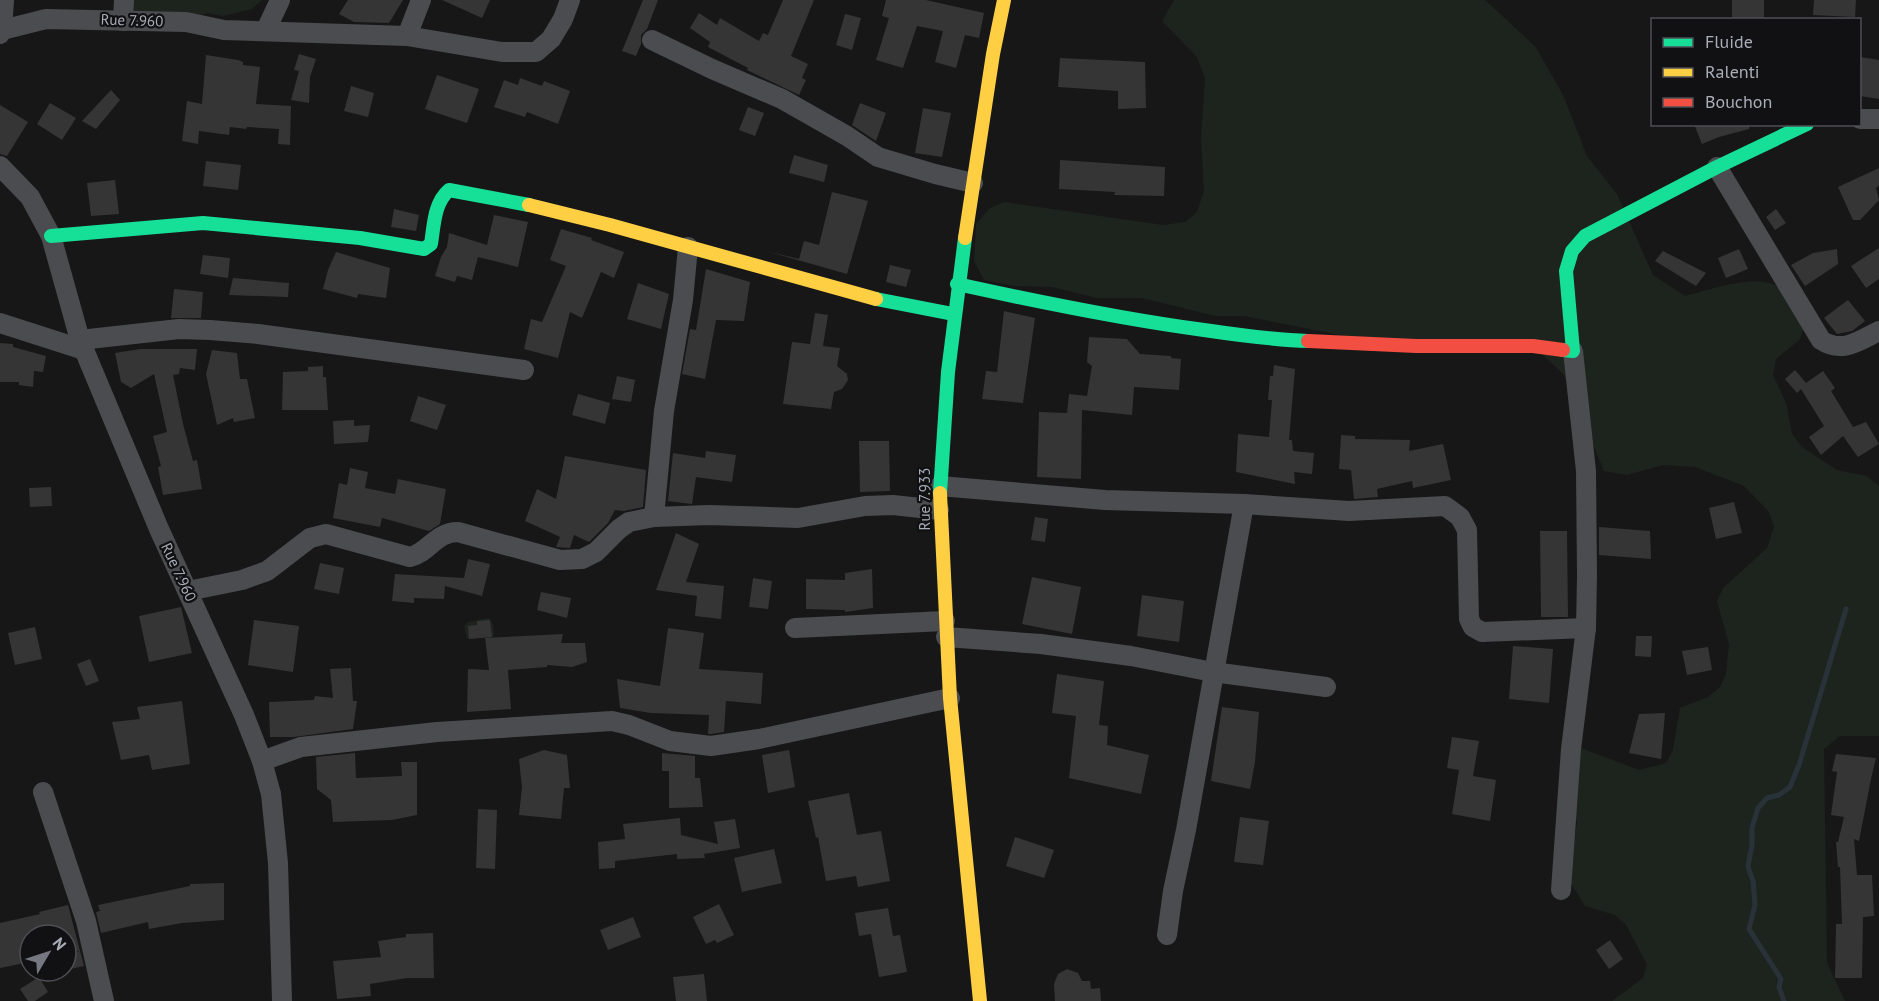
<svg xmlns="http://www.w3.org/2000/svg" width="1879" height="1001" font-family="'PT Sans',sans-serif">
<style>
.green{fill:#1d241e}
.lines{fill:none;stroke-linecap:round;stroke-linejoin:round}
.stream{stroke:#2a3239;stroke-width:5}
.building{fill:#353536}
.street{stroke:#4b4c50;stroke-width:20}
.fast{stroke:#16e098;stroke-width:14}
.slow{stroke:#ffcf43;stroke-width:14}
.jam{stroke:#f24e42;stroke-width:14}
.labels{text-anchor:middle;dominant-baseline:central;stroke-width:4.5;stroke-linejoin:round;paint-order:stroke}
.street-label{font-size:15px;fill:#a8adb8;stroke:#111113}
</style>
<rect width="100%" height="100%" fill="#171717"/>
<g class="green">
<polygon points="123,0 262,0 252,9 223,16 207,13 185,21 125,22"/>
<path d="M1174 0H1485L1535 46 1563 95 1587 156 1617 194 1653 275 1685 296C1710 290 1768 268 1787 294 1794 304 1799 317 1804 328L1799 340 1776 359 1773 375 1786 403 1792 434 1802 447 1837 470 1867 476 1879 486V736H1840L1824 749 1827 963 1845 1001H1612L1643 978 1647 964 1626 925 1615 915 1585 906 1570 882 1569 868 1577 824 1573 794 1581 748 1639 770 1666 763 1673 750 1680 708 1708 697 1720 687 1726 674 1729 644 1717 601 1723 588 1767 548 1774 527 1769 512 1744 486 1695 467 1663 465 1627 475 1604 471 1564 375 1542 354 1345 336 1244 316H1215L1142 298H1097L1052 287 1014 286 984 280 974 261 976 224 990 208 1004 202 1163 225 1185 222 1197 212 1204 191 1201 138 1205 78 1197 57 1162 21Z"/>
<polygon points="489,618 493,624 494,635 491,638 467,638 464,626 468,622"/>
</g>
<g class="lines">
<polyline class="stream" points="1784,1001 1779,987 1781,979 1749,929 1755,905 1753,881 1748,867 1752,845 1752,828 1758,808 1767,798 1779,795 1790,787 1799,765 1846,609"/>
</g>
<g class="building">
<polygon points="348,0 403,0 389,23 354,22 339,14"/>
<polygon points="442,0 490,0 482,18"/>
<polygon points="643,0 658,0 647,29 641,35 641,44 636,56 622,51"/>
<polygon points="783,0 814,0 791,56 808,64 802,78 806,80 799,95 747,70 748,68 708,47 710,42 690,28 699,13 717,25 720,18 759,41 763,33 768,35"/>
<polygon points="886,0 926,0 984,13 979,38 965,35 956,68 935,62 943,31 917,26 903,68 876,60 889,18 882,16"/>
<rect x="1732" y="0" width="32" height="20"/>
<polygon points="1814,0 1856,0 1855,17 1813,15"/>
<polygon points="845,14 861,18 852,50 836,45"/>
<polygon points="299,54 316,59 310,77 309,103 291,100 299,71 294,70"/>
<polygon points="206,55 238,60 243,62 243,65 260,67 256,104 291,106 290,145 278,144 279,129 247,127 246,129 230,127 229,135 199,131 198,144 182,141 187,101 202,104"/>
<polygon points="1860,57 1879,60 1879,99 1860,96"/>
<polygon points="1060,58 1145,62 1146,108 1118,109 1118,91 1058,87"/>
<polygon points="437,75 479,89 467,123 425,109"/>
<polygon points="520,78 542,86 544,81 570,91 558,124 527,112 525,117 494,107 504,80 518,85"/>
<polygon points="351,86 374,93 368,117 344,111"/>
<polygon points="111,90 120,100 96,129 82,121"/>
<polygon points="50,103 76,118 62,140 37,124"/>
<polygon points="860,103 886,113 876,141 852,125"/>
<polygon points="0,105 28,122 7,156 0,154"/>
<polygon points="748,107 764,113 755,136 739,130"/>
<polygon points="923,108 951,113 942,157 915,153"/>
<polygon points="1694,124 1749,124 1749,129 1719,137 1702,144"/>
<polygon points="794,155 828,165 824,182 789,173"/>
<polygon points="1060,160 1165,167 1164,196 1114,195 1115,192 1059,189"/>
<polygon points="206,161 241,165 238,190 203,186"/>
<polygon points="1879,168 1879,185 1876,188 1879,200 1860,220 1853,220 1838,187"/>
<polygon points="115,180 119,214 91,216 87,183"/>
<polygon points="832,192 868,201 847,274 766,251 799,259 804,241 819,245"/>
<polygon points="394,209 419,215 416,231 391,227"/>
<polygon points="1776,209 1786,223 1775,230 1766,217"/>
<polygon points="494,215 528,222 518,267 478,257 472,280 457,276 455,282 435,276 441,257 447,247 449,233 487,245"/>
<polygon points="561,229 592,238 591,240 624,252 614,278 601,272 582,318 570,312 558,358 524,349 531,319 542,322 566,266 550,260"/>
<polygon points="1879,248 1879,279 1866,288 1851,266"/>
<polygon points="1739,249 1748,269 1726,278 1718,258"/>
<polygon points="1837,249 1838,264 1805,286 1791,265 1813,253"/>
<polygon points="1663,251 1706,273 1696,286 1655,261"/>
<polygon points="336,252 390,268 386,298 358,294 357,298 323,289 328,270"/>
<polygon points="203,255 230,258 228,278 200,274"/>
<polygon points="890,265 911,270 906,287 886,282"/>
<polygon points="706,269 750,282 744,321 716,320 705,379 682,374 690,329 696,330"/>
<polygon points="233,278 289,283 288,297 229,295"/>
<polygon points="638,283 669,294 661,329 627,319"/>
<polygon points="174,289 203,292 201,318 171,318"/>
<polygon points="1848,300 1865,321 1852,331 1837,334 1824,318"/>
<polygon points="1004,311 1035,318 1023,403 982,399 986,371 997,372"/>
<polygon points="815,313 828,315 823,346 840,348 837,366 847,374 848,380 842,389 834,392 831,409 783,404 792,342 810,344"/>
<polygon points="1089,337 1127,339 1140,354 1171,356 1171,358 1181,359 1179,390 1134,387 1132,415 1082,410 1081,479 1037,477 1039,412 1067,413 1069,394 1087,396 1092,366 1087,362"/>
<polygon points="0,343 13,344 13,347 46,356 43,372 34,371 33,387 19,385 19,382 0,382"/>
<polygon points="140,349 197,349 195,370 180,368 179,374 173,375 183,424 193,461 197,460 202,489 163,495 158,467 161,466 153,436 167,432 154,374 131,388 121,382 115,353"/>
<polygon points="212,350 237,353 240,379 247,379 255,418 234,422 233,418 217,425 206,374"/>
<polygon points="1274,365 1295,369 1289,440 1292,440 1293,451 1314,453 1312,474 1294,472 1295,484 1236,472 1238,434 1269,437 1272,400 1268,400 1270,376 1273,376"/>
<polygon points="323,366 323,377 326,377 328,410 282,410 283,372 308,371 308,367"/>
<polygon points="1795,370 1806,383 1823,371 1835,388 1831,391 1853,427 1866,422 1879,444 1858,457 1843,436 1821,455 1809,437 1824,426 1801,389 1797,393 1785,379"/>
<polygon points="617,376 635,380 631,402 612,399"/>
<polygon points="578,394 610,403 605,424 572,415"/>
<polygon points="418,396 446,405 437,430 410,421"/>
<polygon points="354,420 354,426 370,425 368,442 334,444 333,421"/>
<polygon points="1341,435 1355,436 1355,439 1410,440 1409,451 1443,444 1451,480 1413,488 1412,481 1377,489 1378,497 1354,499 1351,470 1339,469"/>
<polygon points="859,441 889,441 890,491 860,492"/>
<polygon points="706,451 736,455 732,482 696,477 692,504 668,501 673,453 705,458"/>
<polygon points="565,456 646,470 643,507 624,511 615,510 608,523 589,542 574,535 570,548 556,547 560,537 525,521 537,489 556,499"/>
<polygon points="350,468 368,472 365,488 395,494 398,479 446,489 440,524 429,531 382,518 380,527 333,518 339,483 347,485"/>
<polygon points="51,487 52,506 30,507 29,488"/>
<polygon points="1734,502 1742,533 1716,539 1709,508"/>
<polygon points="1035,517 1048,519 1045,542 1031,540"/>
<polygon points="1599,527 1650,531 1651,559 1599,555"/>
<polygon points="1540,531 1567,531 1568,617 1541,617"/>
<polygon points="676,533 699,544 686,582 724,586 721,619 695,616 697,596 656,590"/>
<polygon points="468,559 490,564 482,596 445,586 444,599 414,598 414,603 392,601 395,574 464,578"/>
<polygon points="320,563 344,568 339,594 314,589"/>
<polygon points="872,569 873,608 845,612 845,610 806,609 806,579 845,580 845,573"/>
<polygon points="1032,577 1081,587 1072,634 1022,624"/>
<polygon points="753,578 772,581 768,609 749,607"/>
<polygon points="541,592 571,598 567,618 537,610"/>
<polygon points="1142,595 1184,601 1179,642 1137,636"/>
<polygon points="181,607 192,653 149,662 139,616"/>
<polygon points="254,620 299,626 293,672 248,665"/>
<polygon points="490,620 492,637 469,639 468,626 477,625 477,621"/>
<polygon points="35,627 42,659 15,665 8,633"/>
<polygon points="668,628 704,633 699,669 763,673 761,704 726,701 724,732 711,734 708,734 709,715 651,713 620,708 617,679 660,686"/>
<polygon points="563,634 561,643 585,643 587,662 572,667 547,665 547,667 508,670 511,709 467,712 468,669 489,670 485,638"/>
<polygon points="1636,636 1652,636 1651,657 1635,656"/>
<polygon points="1513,646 1553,649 1549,703 1509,699"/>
<polygon points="1708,647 1712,670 1687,675 1682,651"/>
<polygon points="90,659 99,681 86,686 77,664"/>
<polygon points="351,668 353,701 357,701 353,729 294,737 270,737 269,702 314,700 315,696 333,698 330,669"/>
<polygon points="1057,674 1104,681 1099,725 1108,726 1107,745 1149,755 1141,794 1069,778 1076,716 1052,713"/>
<polygon points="182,701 190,764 152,770 149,755 121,760 112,722 140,719 137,707"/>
<polygon points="1222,707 1259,712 1255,762 1250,789 1211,781"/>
<polygon points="1665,713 1661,759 1629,753 1639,714"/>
<polygon points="1452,737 1479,741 1473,776 1496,780 1490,821 1452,814 1459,770 1447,768"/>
<polygon points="544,750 567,755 570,788 564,788 561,819 519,815 522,787 519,759"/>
<polygon points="789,750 795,787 768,793 762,755"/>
<polygon points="355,753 356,778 402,776 401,762 417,762 417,815 392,820 333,822 331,800 317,789 316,757"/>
<polygon points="662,753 695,756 695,778 700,778 703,807 669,808 669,771 662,771"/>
<polygon points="1836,754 1876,758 1871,779 1859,841 1854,839 1857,875 1872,875 1874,916 1863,917 1862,978 1835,978 1836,924 1842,924 1840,867 1838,867 1836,842 1838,842 1844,817 1831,815 1837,772 1832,771"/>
<polygon points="849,793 857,835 881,831 890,881 858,887 856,876 826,881 818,837 816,838 808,801"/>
<polygon points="478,809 497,810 495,869 476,868"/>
<polygon points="1240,817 1269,821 1263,865 1234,862"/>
<polygon points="680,818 681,835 718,844 714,822 735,819 740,848 704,854 705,858 677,859 677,854 615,861 615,868 599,869 598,842 625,839 623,824"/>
<polygon points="1015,837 1054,850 1044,878 1006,866"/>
<polygon points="774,849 782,883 742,892 734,858"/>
<polygon points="224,883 224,920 182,923 149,929 148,922 101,933 96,912 100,911 98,905 190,886 190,884"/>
<polygon points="719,904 734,935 717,943 715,940 706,944 693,917"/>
<polygon points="68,905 84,966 66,970 66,960 79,951 66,954 66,935 30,935 30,962 0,968 0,923 40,914 39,912"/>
<polygon points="888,908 893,936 900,935 907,972 879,977 871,934 859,936 855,913"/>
<polygon points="633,917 641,937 608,950 600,930"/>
<polygon points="433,933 434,978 407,978 370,984 371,996 337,999 333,961 381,957 378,941 406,937 406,934"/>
<polygon points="1610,940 1623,959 1609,969 1596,950"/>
<polygon points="1067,969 1078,973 1082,981 1090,981 1091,989 1100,988 1101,1001 1055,1001 1054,984 1058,974"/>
<polygon points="704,974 707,1001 676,1001 673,977"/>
<polygon points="39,977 48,992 35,1001 28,1001 20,989"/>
</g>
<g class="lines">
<g class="street">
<polyline points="123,21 124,0"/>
<polyline points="2,30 4,0"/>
<polyline points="266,30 280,0"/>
<polyline points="0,34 2,30 46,19 186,22 224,30 407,36 502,52 536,52 551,39 563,19 570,0"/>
<polyline points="407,36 421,0"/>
<polyline points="652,40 712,69 782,99 847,136 878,157 935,174 973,183"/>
<polyline points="1860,119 1879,119"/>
<polyline points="0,166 30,197 51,236 80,340 159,529 244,715 262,761 271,794 278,863 282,1001"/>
<path d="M1717 167 1821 340C1842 354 1859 341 1879 331"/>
<polyline points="0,323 84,350"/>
<polyline points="80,340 179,329 210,330 258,334 524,370"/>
<polyline points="940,486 1105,500 1244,504 1349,511 1445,506 1460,517 1467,530 1469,619 1473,627 1482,632 1586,628"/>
<polyline points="654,517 664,411 683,300 688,247"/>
<path d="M188 591 242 580 267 571 310 538 326 534 410 557C430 552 435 532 458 532L560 560 582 559 596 552 619 529 629 522 654 517 709 515 798 518 865 506 893 505 939 510"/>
<polyline points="795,628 945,621"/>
<polyline points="946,637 1041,644 1131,656 1213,672 1326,687"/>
<polyline points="262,761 301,747 437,732 612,721 629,725 670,741 711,746 759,739 950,698"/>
<polyline points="43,792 86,921 104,1001"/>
<polyline points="1561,890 1571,749 1586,628 1587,576 1586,471 1573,351"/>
<polyline points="1167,935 1173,891 1186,830 1244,504"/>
</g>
<g class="fast">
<path d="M51 236 203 223 360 238 424 249 431 244C434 225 434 203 449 190L529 205"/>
<path d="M957 284C1039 302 1121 319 1204 330 1238 335 1273 340 1308 341"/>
<polyline points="876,299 953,314"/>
<polyline points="1563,350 1573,351 1566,271 1572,251 1585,236 1717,167 1807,124"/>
<polyline points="940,493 948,372 965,238"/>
</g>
<g class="slow">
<polyline points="529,205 610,225 876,299"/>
<polyline points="965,238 993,54 1004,0"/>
<polyline points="940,493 950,698 980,1001"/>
</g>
<polyline class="jam" points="1308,341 1416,346 1533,346 1563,350"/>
</g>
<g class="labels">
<g class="street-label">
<text transform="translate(132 20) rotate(2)">Rue 7.960</text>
<text transform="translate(924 499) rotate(-90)">Rue 7.933</text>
<text transform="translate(179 572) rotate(65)">Rue 7.960</text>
</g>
</g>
<rect x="1651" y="18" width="210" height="108" fill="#111113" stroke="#4d4f55" stroke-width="1.5"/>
<rect x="1663" y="38" width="30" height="9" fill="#16e098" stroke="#4d4f55" stroke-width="1.5"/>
<text x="1705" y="48" font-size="18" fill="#a8adb8">Fluide</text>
<rect x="1663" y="68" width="30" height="9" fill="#ffcf43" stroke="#4d4f55" stroke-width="1.5"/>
<text x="1705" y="78" font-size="18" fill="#a8adb8">Ralenti</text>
<rect x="1663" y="98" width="30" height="9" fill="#f24e42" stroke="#4d4f55" stroke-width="1.5"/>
<text x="1705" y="108" font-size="18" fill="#a8adb8">Bouchon</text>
<g transform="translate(48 953) rotate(51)"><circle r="28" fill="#111113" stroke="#4d4f55" stroke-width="1.5"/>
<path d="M0-4.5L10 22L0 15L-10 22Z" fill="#757880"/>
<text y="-9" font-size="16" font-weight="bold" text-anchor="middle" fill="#a8adb8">N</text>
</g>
</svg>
